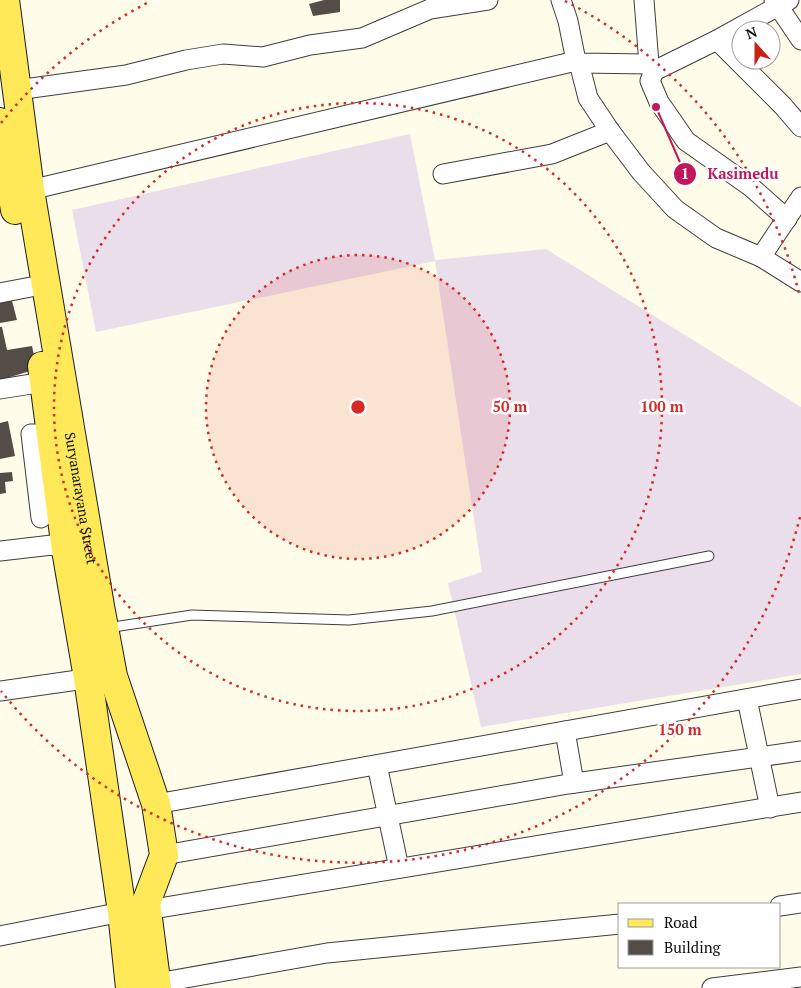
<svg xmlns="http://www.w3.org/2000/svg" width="801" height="988" font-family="'PT Serif',serif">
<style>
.industrial{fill:#ebdeeb}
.building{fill:#544d46}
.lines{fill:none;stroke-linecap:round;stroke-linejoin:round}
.service-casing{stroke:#3e3e3e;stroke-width:11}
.minor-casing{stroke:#3e3e3e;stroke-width:21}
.primary-casing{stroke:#1c1c1c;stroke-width:30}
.service{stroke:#fff;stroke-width:9}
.minor{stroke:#fff;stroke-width:19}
.primary{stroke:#ffe959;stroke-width:28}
.ring{fill:none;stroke:#d62828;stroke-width:2.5;stroke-dasharray:2.5 5}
.labels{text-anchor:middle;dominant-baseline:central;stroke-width:5;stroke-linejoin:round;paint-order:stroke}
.street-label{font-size:14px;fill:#0b0b0b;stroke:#fff}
.centre{fill:#d62828;stroke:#fff;stroke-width:2.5}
.ring-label{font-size:15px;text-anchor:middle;font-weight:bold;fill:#d62828;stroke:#fff;stroke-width:5;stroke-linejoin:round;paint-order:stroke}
.leader{fill:none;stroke:#c2185b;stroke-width:2}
.callout-dot{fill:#c2185b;stroke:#fff;stroke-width:2}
.mark-label{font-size:15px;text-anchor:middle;font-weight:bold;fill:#fff}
.callout-label{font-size:15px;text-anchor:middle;font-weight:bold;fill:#c2185b;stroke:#fff;stroke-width:5;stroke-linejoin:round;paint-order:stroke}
</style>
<rect width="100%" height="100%" fill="#fffde9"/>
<polygon class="industrial" points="410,134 435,260 546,249 801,407 801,674 481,727 448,583 482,572 435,261 96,332 72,210"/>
<g class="building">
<polygon points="324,0 340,0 340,12 313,16 309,4"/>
<polygon points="11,297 17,320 0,323 0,300"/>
<polygon points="0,327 2,327 7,350 32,346 37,369 0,380"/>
<polygon points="8,421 15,456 0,459 0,423"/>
<polygon points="12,472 13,481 5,482 6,493 0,494 0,473"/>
</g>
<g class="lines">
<defs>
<polyline id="service" points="107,628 192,615 349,620 432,611 709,556"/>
<g id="minor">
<polyline points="561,0 568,21 576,61"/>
<polyline points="644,0 649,64"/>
<polyline points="774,0 801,40"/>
<polyline points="717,40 783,106 801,127"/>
<polyline points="579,63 588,98 610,131 641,172 675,209 716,238 761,257"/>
<polyline points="654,71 650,81 659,102 686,141 751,187 787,219"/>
<polyline points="17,90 126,75 186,60 223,54 263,57 310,45 362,38 430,9 488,0"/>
<polyline points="443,174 552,154 610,131"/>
<polyline points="30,190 576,61 579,63 649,64 654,71 717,40 789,0"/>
<polyline points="801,197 761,257 801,282"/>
<polyline points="0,293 31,287"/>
<polyline points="0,389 44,382"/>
<polyline points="41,518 31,434 50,434"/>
<polyline points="0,551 52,545 66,550"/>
<polyline points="0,691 99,677"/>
<polyline points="747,699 770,808"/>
<polyline points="565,731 574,783"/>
<polyline points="377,765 399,868"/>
<polyline points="156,804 801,689"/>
<polyline points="164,855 568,784 801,751"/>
<polyline points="780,906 801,903"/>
<polyline points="147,910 801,802"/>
<polyline points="0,936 122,912"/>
<polyline points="157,983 327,953 620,924"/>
<polyline points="712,988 801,977"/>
</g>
<g id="primary">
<path id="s1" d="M5 0 30 190 100 606 113 676 156 804 164 855 146 903 157 988"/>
<polyline points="0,122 15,210"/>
<polyline points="42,366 66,550 88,678 122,912 130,988"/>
</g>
</defs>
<use href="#service" class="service-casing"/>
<use href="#minor" class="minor-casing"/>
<use href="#primary" class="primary-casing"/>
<use href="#service" class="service"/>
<use href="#minor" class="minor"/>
<use href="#primary" class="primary"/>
</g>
<circle cx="358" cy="407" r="152" fill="#d62828" fill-opacity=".12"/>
<g class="ring">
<circle cx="358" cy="407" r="152"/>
<circle cx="358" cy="407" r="304"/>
<path d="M800 517A456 456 0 0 1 1 691M1 123A456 456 0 0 1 151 1M565 1A456 456 0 0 1 800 297"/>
</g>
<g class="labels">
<g class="street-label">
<text stroke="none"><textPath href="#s1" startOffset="504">Suryanarayana Street</textPath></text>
</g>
</g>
<circle cx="358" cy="407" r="8" class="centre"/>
<g class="ring-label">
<text x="510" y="412">50 m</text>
<text x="662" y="412">100 m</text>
<text x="680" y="735">150 m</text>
</g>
<path class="leader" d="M656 107L685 174"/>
<g class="callout-dot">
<circle cx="656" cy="107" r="5"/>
<circle cx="685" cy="174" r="12"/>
</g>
<g class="mark-label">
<text x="685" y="179">1</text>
</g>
<g class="callout-label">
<text x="743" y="179">Kasimedu</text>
</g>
<rect x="618" y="903" width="162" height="65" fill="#ffffff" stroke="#9d9d9d"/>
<rect x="628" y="919" width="25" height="8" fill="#ffe959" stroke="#9d9d9d"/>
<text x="664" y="928" font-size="15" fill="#0b0b0b">Road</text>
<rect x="628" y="940" width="25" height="15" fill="#544d46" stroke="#9d9d9d"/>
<text x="664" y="953" font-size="15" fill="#0b0b0b">Building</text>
<g transform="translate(756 45) rotate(339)"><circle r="24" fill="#ffffff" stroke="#9d9d9d"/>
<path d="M0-4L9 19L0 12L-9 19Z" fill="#c62318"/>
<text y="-8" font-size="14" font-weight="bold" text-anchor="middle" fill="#0b0b0b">N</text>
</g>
</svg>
